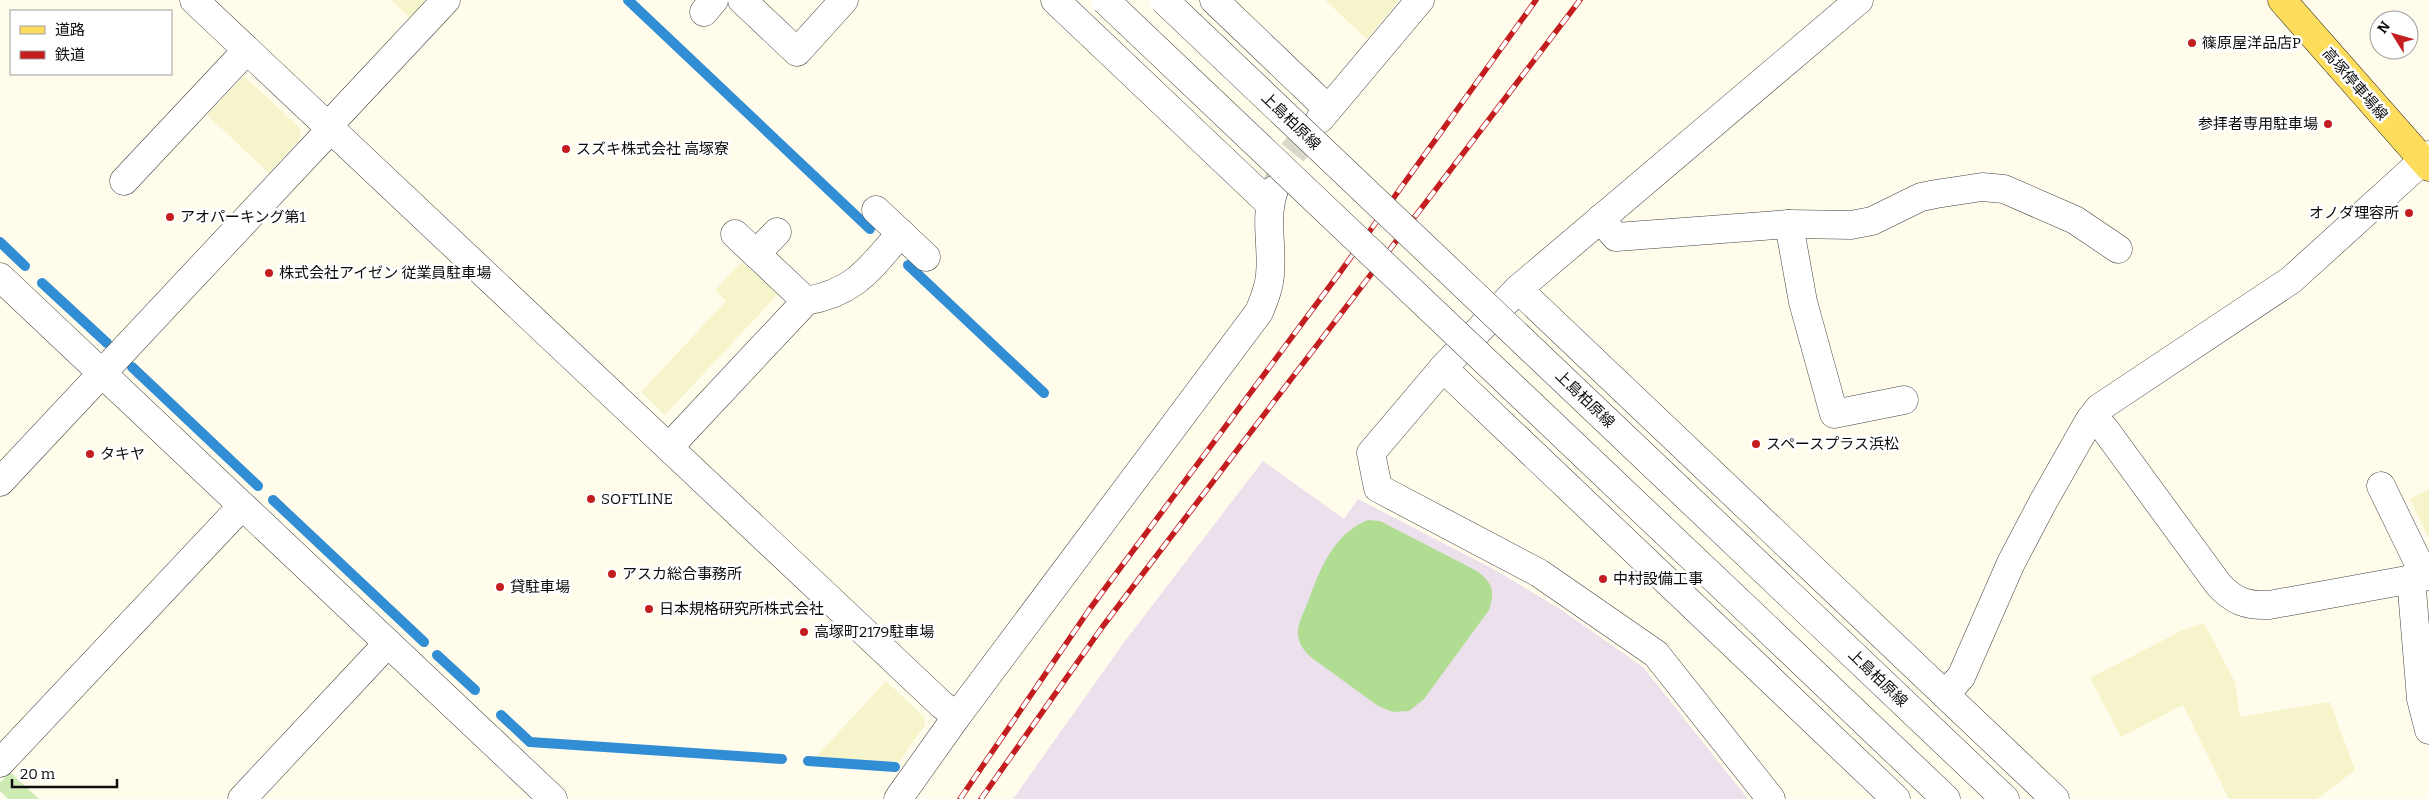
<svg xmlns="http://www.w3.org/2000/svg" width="2429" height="799" font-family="Bitter,'Noto Sans JP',serif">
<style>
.industrial{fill:#ebe0ec}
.farmland{fill:#f6f4cb}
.green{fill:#ceebb4}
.forest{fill:#b1dd92}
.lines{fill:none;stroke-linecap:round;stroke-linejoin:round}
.stream{stroke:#318dd4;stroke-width:10}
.minor-tunnel{stroke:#dbd8cb;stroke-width:28;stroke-dasharray:28 14;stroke-linecap:butt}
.minor-casing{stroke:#404040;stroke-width:29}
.major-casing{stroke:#1e1e1e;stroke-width:29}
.minor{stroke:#fff;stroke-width:28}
.major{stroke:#ffdd5c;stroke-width:28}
.rail-casing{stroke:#c41d1f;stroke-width:5.5}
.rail{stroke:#fff;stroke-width:4;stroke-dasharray:11;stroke-linecap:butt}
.minor-bridge-casing{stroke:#404040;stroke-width:29;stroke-linecap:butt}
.minor-bridge{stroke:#fff;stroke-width:28}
.poi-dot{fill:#c41d1f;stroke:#fff;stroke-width:2}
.labels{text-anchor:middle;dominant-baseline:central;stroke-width:5;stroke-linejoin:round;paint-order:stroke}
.poi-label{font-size:15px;fill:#0d0d0d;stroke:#fff;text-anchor:start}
.street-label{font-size:15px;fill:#0d0d0d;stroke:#fff}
</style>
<rect width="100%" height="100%" fill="#fffcec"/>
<polygon class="industrial" points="1263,461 1344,519 1358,499 1497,571 1560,609 1643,667 1748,799 1013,799 1125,641"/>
<g class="farmland">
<polygon points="391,0 428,0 411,19"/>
<polygon points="1325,0 1399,0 1367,39"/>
<polygon points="244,76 300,128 300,139 269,173 207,115"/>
<polygon points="742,262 778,294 665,415 641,392 726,301 715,290"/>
<polygon points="2429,489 2429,539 2410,499"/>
<polygon points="2204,623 2235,682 2240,717 2330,702 2355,770 2317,799 2229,799 2183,705 2121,737 2090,678 2183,630"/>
<polygon points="886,681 924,717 925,725 899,762 816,757"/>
</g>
<polygon class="green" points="10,772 39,799 8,799 0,791 0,783"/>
<path class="forest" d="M1368 520 1380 521 1477 571C1493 583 1495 592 1489 610L1424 699 1409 711 1393 712 1378 706 1312 658C1305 652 1299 645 1298 635 1297 624 1304 612 1308 602 1320 569 1333 534 1368 520Z"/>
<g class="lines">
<g class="stream">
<polyline points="628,0 870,229"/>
<polyline points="0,242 25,266"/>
<polyline points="908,265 1044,393"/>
<polyline points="42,283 107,343"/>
<polyline points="132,367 258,486"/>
<polyline points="273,500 424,642"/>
<polyline points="437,655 475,690"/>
<polyline points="501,715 530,742 782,759"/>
<polyline points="808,761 895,767"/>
</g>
<polyline class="minor-tunnel" points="1274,190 1288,158 1320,119"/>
<defs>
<g id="minor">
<polyline points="194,0 942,705 957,716"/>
<polyline points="742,0 797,52 844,0"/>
<polyline points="1055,0 1270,204"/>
<polyline points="1214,0 1328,109"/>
<polyline points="704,12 714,0"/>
<polyline points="1320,119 1420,0"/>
<polyline points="328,126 446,0"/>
<polyline points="124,181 247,50"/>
<polyline points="876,210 926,257"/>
<polyline points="1600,219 1616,237 1789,224 1851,225 1872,221 1921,197 1936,194 1982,187 2004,189 2075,220 2118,249"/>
<polyline points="1789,224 1803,302 1834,414 1904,400"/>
<polyline points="735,234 806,301"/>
<polyline points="756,254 777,232"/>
<polyline points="0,277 553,799"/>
<polyline points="1518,289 2055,799"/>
<polyline points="1443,368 1896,799"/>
<path d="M2091 418 2104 428 2218 584C2233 601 2247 606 2269 605L2429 576"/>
<path d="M669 447 806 301C856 292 869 269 901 233"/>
<polyline points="0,482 331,129"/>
<polyline points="2381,486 2419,564 2420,577"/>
<polyline points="2411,578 2421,699 2429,730"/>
<polyline points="1785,590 2005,799"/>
<polyline points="1757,619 1946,799"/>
<polyline points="1945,694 1961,677 2011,563 2043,502 2089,421 2099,408 2291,280 2429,155"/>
<polyline points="0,763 242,506"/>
<polyline points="242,799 388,643"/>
<path d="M898 799 957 716 1259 312C1264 300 1269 288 1270 275 1273 246 1264 219 1274 190"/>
<polyline points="1771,799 1656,654 1539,573 1378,488 1371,453 1443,368 1518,289 1859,0"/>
</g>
<polyline id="major" points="2282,0 2429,167"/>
</defs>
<use href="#minor" class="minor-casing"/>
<use href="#major" class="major-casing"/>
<use href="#minor" class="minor"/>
<use href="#major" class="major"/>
<defs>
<g id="rail">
<polyline points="960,799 1089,610 1341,271 1536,0"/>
<polyline points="981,799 1103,626 1580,0"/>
</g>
</defs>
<use href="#rail" class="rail-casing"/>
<use href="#rail" class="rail"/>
<defs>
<g id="minor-bridge">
<polyline points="1105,0 1757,619"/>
<polyline points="1164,0 1785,590"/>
</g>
</defs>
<use href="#minor-bridge" class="minor-bridge-casing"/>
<use href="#minor-bridge" class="minor-bridge"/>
</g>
<g class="poi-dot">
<circle cx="2192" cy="43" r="5"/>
<circle cx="2328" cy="124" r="5"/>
<circle cx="566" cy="149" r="5"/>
<circle cx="2409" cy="213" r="5"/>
<circle cx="170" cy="217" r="5"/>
<circle cx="269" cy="273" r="5"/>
<circle cx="1756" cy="444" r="5"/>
<circle cx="90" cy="454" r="5"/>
<circle cx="591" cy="499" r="5"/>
<circle cx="612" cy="574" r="5"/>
<circle cx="1603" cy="579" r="5"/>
<circle cx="500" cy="587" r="5"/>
<circle cx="649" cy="609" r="5"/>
<circle cx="804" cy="632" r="5"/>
</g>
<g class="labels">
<g class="poi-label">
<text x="2202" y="43">篠原屋洋品店P</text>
<text x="2318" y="124" text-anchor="end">参拝者専用駐車場</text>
<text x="576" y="149">スズキ株式会社 高塚寮</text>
<text x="2399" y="213" text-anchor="end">オノダ理容所</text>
<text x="180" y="217">アオパーキング第1</text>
<text x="279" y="273">株式会社アイゼン 従業員駐車場</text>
<text x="1766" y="444">スペースプラス浜松</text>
<text x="100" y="454">タキヤ</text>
<text x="601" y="499">SOFTLINE</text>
<text x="622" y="574">アスカ総合事務所</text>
<text x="1613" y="579">中村設備工事</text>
<text x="510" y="587">貸駐車場</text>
<text x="659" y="609">日本規格研究所株式会社</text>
<text x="814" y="632">高塚町2179駐車場</text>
</g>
<g class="street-label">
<text transform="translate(2355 84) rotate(49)">高塚停車場線</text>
<text transform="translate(1291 121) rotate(44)">上島柏原線</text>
<text transform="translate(1585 399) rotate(44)">上島柏原線</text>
<text transform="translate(1878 678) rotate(44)">上島柏原線</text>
</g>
</g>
<rect x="10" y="10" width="162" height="65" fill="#ffffff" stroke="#9e9e9e"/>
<rect x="20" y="26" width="25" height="8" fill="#ffdd5c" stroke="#9e9e9e"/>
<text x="55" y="35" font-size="15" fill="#0d0d0d">道路</text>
<rect x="20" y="51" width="25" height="8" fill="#c41d1f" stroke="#9e9e9e"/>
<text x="55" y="60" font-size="15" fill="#0d0d0d">鉄道</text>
<g transform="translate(2394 35) rotate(307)"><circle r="24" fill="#ffffff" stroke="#9e9e9e"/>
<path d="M0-4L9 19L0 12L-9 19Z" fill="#c41d1f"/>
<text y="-8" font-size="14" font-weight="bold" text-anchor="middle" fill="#0d0d0d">N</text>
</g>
<path d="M12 779v8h105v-8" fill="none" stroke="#0d0d0d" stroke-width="2.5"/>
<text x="20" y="779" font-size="15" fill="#0d0d0d" stroke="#ffffff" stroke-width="4" paint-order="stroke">20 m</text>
</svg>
